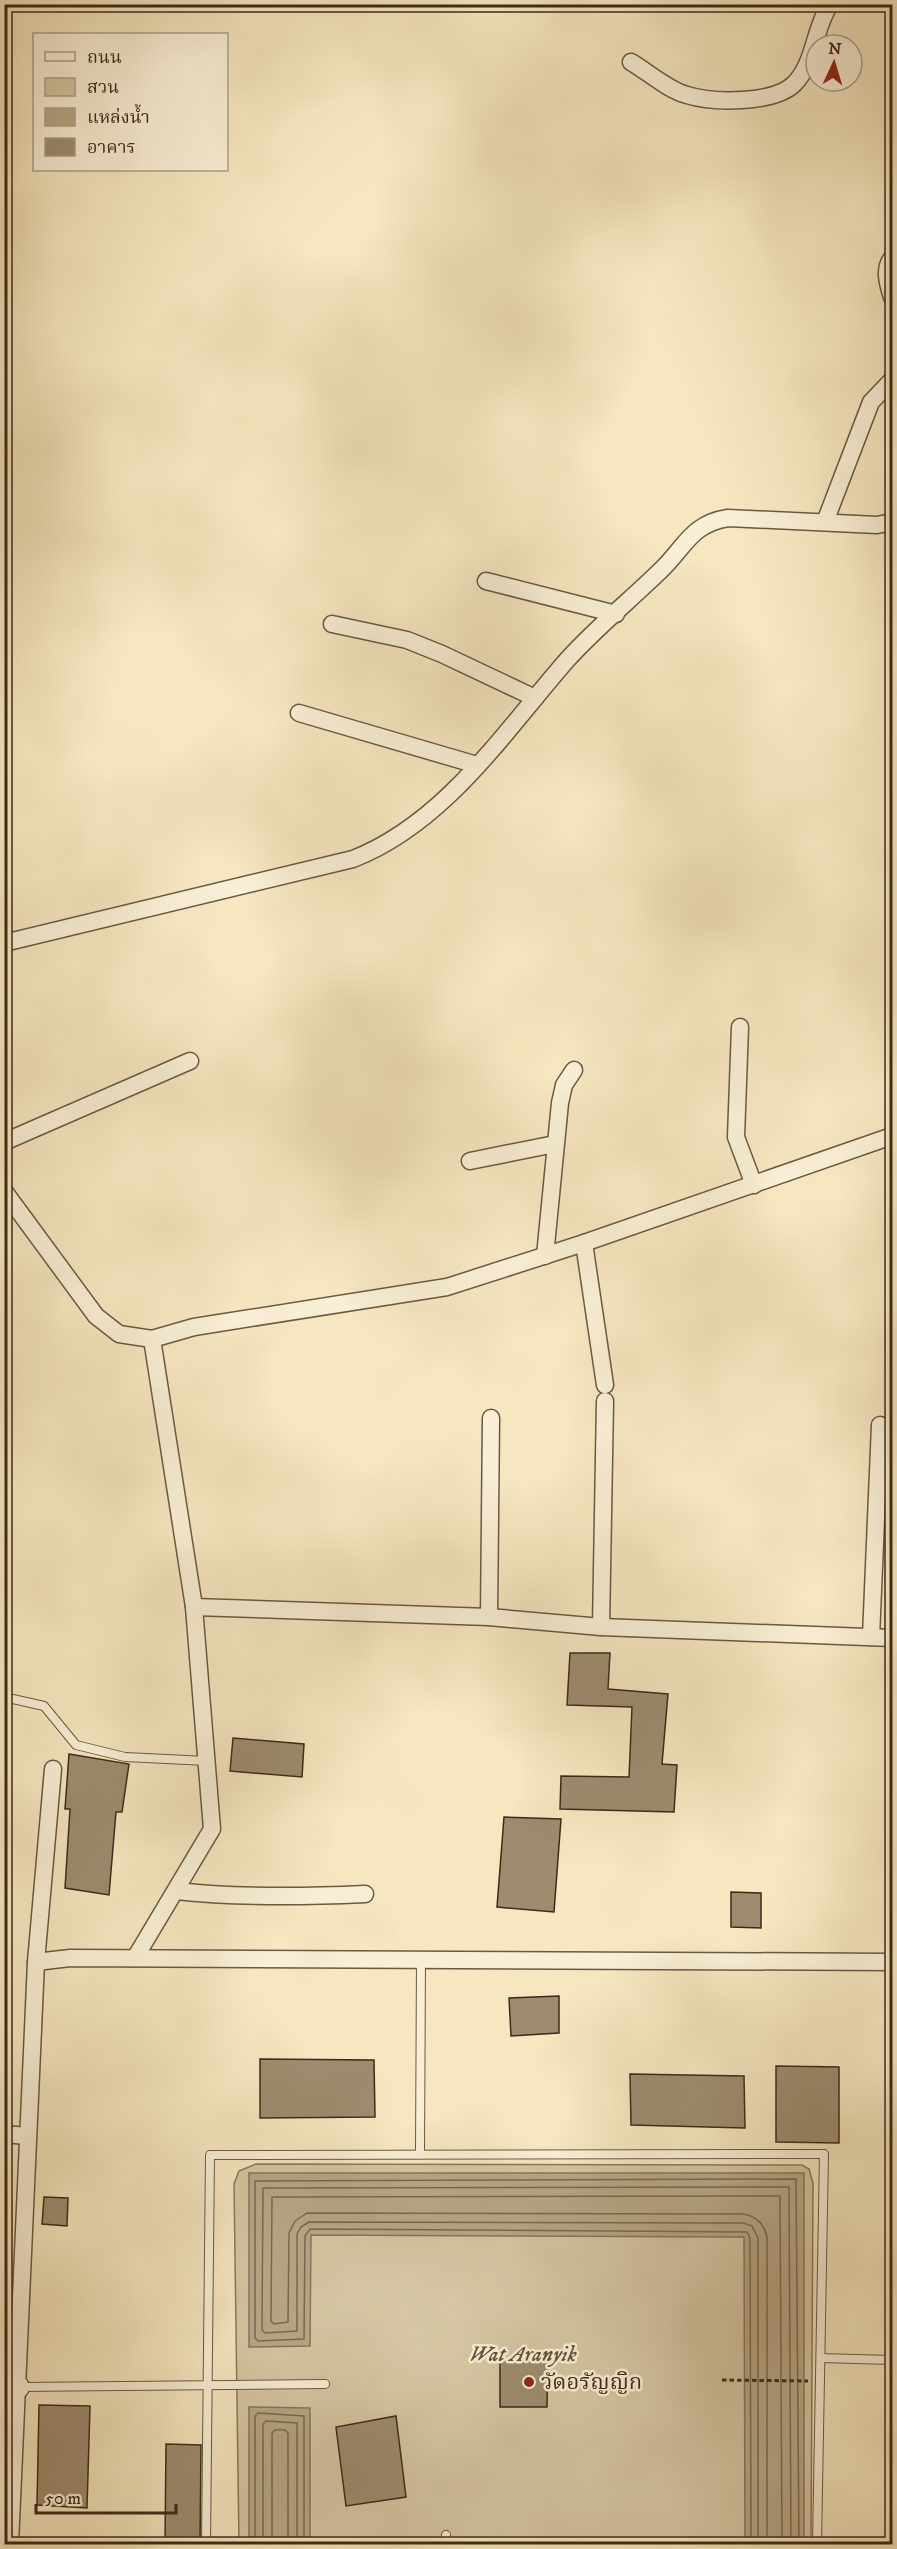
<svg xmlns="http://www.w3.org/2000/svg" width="897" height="2549" font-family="'IM FELL DW Pica','Noto Serif Thai',serif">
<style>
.green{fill:#d6c7a4;stroke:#89785e;stroke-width:1.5}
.water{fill:#b7a787;stroke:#86755b;stroke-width:1.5}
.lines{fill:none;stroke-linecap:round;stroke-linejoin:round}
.shore{stroke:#7a6850;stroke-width:1.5}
.building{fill:#9d8c70;stroke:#3c2a19;stroke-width:1.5}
.lane-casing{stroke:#6a5943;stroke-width:10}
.street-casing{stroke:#6a5943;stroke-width:19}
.secondary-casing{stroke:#3c2a19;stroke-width:26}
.path{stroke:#3c2a19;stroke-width:3;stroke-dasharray:4.5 3;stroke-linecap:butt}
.lane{stroke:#f9efd6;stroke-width:8}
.street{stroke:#f9efd6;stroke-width:16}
.secondary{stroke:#f9efd6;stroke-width:24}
.poi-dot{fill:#8f2418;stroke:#f9efd6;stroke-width:2}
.labels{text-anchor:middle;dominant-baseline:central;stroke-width:5;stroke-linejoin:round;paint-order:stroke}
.park-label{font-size:22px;font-style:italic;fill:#62513c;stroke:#f9efd6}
.poi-label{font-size:22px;fill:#3c2a19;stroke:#f9efd6;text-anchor:start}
</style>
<rect width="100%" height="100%" fill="#f6e7c0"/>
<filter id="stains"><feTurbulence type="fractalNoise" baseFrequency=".00333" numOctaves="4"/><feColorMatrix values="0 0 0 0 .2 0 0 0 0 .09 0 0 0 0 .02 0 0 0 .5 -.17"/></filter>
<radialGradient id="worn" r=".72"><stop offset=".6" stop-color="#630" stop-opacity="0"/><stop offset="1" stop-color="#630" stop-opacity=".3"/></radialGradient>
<polygon class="green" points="256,2164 802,2165 809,2169 813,2183 811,2544 239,2544 234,2184 239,2171"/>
<g class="water">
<polygon points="249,2173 804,2173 804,2544 745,2544 744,2237 311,2235 310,2346 249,2347"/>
<polygon points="249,2407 310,2408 310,2544 249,2544"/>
</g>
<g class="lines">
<g class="shore">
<polyline points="255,2544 255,2416 258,2413 304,2416 304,2544"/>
<polyline points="263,2544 263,2424 266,2421 297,2423 297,2544"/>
<polyline points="272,2544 272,2433 275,2430 285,2430 288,2433 288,2544"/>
<polyline points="751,2544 750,2238 747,2232 310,2229 305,2236 304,2339 258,2341 255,2338 255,2181 796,2179 799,2544"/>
<polyline points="758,2544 758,2238 752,2226 743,2223 309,2222 301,2227 297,2234 297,2331 265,2333 262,2330 263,2188 789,2187 791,2544"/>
<path d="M767 2544V2237C764 2223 756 2216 743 2214L307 2213 295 2221 289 2233 288 2322 274 2324 271 2321 272 2197 780 2196 782 2544"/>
</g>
</g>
<g class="building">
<polygon points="570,1653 610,1653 608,1689 668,1694 662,1764 677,1765 674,1812 560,1809 561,1776 629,1777 632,1707 567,1705"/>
<polygon points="233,1738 304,1744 302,1777 230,1771"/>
<polygon points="69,1754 129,1764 122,1812 116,1812 109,1895 65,1888 70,1809 65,1809"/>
<polygon points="504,1817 561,1819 554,1912 497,1907"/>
<polygon points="731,1892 761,1893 761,1928 731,1927"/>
<polygon points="559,1996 559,2033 511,2036 509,1998"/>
<polygon points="260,2059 374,2060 375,2117 260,2118"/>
<polygon points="776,2066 839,2067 839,2143 776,2142"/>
<polygon points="630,2074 744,2076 745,2128 631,2125"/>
<polygon points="44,2197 68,2198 67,2226 42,2224"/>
<polygon points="500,2360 548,2360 547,2407 500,2407"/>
<polygon points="39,2405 90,2406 87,2508 37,2505"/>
<polygon points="396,2416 406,2497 346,2506 336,2427"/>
<polygon points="166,2444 201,2445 200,2544 165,2544"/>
</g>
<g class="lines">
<defs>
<g id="lane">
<polyline points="4,1697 44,1706 76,1745 125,1757 207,1761"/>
<polyline points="420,2153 421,1961"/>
<polyline points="821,2358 892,2360"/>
<polyline points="17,2387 325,2384"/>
<polyline points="206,2544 210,2155 824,2154 817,2544"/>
<polyline points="445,2544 446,2535"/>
</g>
<g id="street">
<path d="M631 62C648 72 668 90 687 95 713 103 773 104 794 84 815 63 814 28 830 4"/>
<path d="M892 258C883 269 888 285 892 297"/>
<polyline points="825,522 871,402 892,380"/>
<polyline points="486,581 616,614"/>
<polyline points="332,624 407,640 442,654 535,698"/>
<polyline points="299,713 477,765"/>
<path d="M4 943 353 859C445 823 504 732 567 660 595 629 629 601 659 572 685 548 690 524 728 518L877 525 892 522"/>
<polyline points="740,1027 736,1137 754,1185"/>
<polyline points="4,1142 190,1061"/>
<polyline points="470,1161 555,1144"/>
<polyline points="4,1191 96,1316 119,1334 152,1339"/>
<polyline points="584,1243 605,1385"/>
<polyline points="545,1256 560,1103 564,1085 574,1070"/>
<polyline points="194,1607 489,1617 601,1627 892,1638"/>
<polyline points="489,1617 491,1418"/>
<polyline points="601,1627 605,1401"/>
<polyline points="871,1637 880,1425"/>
<path d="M176 1891C239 1898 301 1897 365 1894"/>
<polyline points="135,1958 212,1829 194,1607 152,1339 194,1327 447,1287 584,1243 892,1136"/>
<polyline points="36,1962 53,1769"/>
<polyline points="4,2134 27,2136"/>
<polyline points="10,2544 36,1962 70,1958 892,1962"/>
</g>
<polyline id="secondary" points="4,2386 17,2387"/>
</defs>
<use href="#lane" class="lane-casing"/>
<use href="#street" class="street-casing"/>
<use href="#secondary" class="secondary-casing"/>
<polyline class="path" points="722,2380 808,2381"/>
<use href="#lane" class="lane"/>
<use href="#street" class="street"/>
<use href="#secondary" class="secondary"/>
</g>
<circle class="poi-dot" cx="529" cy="2382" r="6"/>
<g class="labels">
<g class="park-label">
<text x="523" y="2354">Wat Aranyik</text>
</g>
<g class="poi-label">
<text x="541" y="2382">วัดอรัญญิก</text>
</g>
</g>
<rect width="897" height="2549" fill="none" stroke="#f6e7c0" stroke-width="24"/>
<rect x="6" y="6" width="885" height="2537" fill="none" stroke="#3c2a19" stroke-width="3"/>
<rect x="12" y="12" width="873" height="2525" fill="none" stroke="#3c2a19" stroke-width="1.5"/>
<rect x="33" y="33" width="195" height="138" fill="#f9efd6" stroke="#ada08a" stroke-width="1.5"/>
<rect x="45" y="52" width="30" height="9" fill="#f9efd6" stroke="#ada08a" stroke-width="1.5"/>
<text x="87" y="63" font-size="18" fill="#3c2a19">ถนน</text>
<rect x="45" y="78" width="30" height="18" fill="#d6c7a4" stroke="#ada08a" stroke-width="1.5"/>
<text x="87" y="93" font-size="18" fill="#3c2a19">สวน</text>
<rect x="45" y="108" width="30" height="18" fill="#b7a787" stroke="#ada08a" stroke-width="1.5"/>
<text x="87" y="123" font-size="18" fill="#3c2a19">แหล่งน้ำ</text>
<rect x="45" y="138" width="30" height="18" fill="#9d8c70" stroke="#ada08a" stroke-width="1.5"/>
<text x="87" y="153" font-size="18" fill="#3c2a19">อาคาร</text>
<g transform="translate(834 63) rotate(4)"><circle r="28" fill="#f9efd6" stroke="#ada08a" stroke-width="1.5"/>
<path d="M0-4.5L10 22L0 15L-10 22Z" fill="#8f2418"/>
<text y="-9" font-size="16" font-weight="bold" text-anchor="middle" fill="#3c2a19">N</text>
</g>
<path d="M36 2504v9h140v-9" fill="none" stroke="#3c2a19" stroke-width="3"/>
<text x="45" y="2504" font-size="18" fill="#3c2a19" stroke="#f9efd6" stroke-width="4.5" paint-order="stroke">50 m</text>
<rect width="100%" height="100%" filter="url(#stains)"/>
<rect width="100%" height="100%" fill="url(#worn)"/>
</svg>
